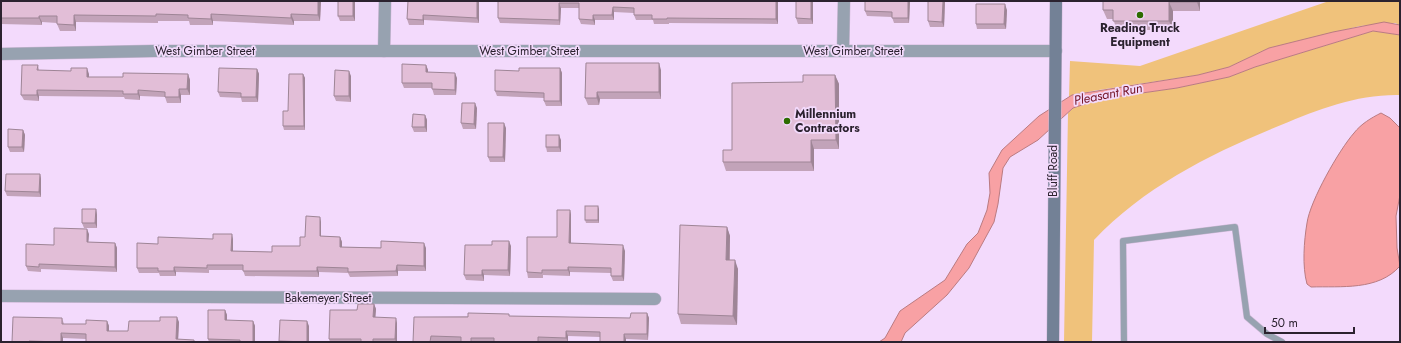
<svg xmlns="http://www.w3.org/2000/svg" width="1401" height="343" font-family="Jost,sans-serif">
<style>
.green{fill:#f0c27b}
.water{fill:#f8a1a4;stroke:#ba7b81}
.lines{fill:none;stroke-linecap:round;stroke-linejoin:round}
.lane-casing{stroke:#cfb9d7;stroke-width:7}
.street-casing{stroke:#cfb9d7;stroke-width:13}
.secondary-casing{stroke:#cfb9d7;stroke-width:13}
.lane{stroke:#97a2b0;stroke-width:6}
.street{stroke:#97a2b0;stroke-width:12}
.secondary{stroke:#738196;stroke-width:12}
.wall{fill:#c2a3b9}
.shaded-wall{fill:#9e8596}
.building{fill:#e2bed7;stroke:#9e8596}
.poi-dot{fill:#2d6c00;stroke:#f3dafc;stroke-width:1.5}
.labels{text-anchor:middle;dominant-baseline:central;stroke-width:3.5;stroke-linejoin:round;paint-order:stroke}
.poi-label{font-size:12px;font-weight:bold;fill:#2b222f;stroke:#f3dafc}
.street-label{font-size:12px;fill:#2b222f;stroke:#f3dafc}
.water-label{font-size:13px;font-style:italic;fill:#721224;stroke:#f3dafc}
</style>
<rect width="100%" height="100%" fill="#f3dafc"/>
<g class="green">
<polygon points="1329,1 1400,1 1400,25 1395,23 1360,26 1269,48 1229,67 1198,75 1092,91 1069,97 1070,61 1140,66"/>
<path d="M1373 31 1400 35V95C1358 94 1319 109 1281 125 1212 153 1145 186 1094 240L1092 342H1064L1068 113 1073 108 1100 99 1177 88 1229 77 1255 67Z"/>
</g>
<g class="water">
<polygon points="1384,22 1400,25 1400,35 1373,31 1255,67 1229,77 1177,88 1100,99 1073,108 1038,140 1010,157 1003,168 998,204 994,222 969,268 947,295 905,333 901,342 879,342 885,338 900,311 945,280 967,244 978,233 987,210 990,193 989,173 1002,150 1039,116 1072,95 1198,75 1229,67 1269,48 1333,32"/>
<path d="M1381 113 1390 118 1400 128V195L1396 216 1397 248 1400 266C1378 291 1341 286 1311 287L1307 284C1302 266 1304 241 1307 223 1310 201 1339 150 1354 133 1361 124 1371 118 1381 113Z"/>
</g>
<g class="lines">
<defs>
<polyline id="lane" points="1124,342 1123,241 1235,227 1247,317 1267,334 1282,342"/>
<g id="street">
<polyline points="384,51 385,1"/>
<polyline points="843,51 844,1"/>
<polyline points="1,54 154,51 1056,51"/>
<polyline points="1,296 655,299"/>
</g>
<polyline id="secondary" points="1053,342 1056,1"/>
</defs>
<use href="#lane" class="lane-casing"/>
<use href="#street" class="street-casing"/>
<use href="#secondary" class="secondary-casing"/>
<use href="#lane" class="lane"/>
<use href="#street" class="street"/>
<use href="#secondary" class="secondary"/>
</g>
<g class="wall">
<polygon points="1,1 321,1 320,21 294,21 294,25 213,21 213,25 190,25 189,21 158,21 158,23 76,22 76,31 60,31 57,24 57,23 42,22 42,25 1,24"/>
<polygon points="355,1 355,21 340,21 338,16"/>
<polygon points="408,1 479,1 479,23 424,20 424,25 409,25 407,19"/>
<polygon points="498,1 778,1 778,24 669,23 669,24 654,24 653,20 636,20 634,15 634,13 614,12 614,20 595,20 595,25 581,24 579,19 579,8 561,8 560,25 500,23 498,18"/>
<polygon points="796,1 813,1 813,24 798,24 796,18"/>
<polygon points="865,1 910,1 909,23 894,23 892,17 867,16 865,11"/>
<polygon points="945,1 944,27 930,27 928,21"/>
<polygon points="1103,1 1200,1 1200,11 1173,11 1173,30 1117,30 1113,19 1107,19 1103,10"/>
<polygon points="1007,10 1006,29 977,29 976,24"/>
<polygon points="586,63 661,70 661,99 600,99 599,105 588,105 585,98"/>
<polygon points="38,65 39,70 89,74 89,77 123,77 188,74 190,80 190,95 181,95 181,103 167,103 165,97 140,96 140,100 125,99 124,97 39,96 39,101 24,100 21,95"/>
<polygon points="426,65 428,70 428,72 457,78 456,95 434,95 432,88 404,88 402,83"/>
<polygon points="560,68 562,73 562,106 546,106 544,101 544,98 497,96 495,91 519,71"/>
<polygon points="257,69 259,74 258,102 242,102 241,98 220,97 218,92"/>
<polygon points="303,74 305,78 305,130 284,130 283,126 288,111"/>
<polygon points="835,75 839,84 839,149 814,149 814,171 726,171 723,162 732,150 803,82"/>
<polygon points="351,76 351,102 336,101 334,96"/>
<polygon points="477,108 476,129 463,129 461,123"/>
<polygon points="425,115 427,120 427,132 414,132 412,127"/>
<polygon points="506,128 505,162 490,162 488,157"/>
<polygon points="23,130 25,135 24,152 10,152 8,147"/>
<polygon points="561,140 561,152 547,152 546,147"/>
<polygon points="40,174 41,179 41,197 7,196 5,191"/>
<polygon points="96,209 97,215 97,228 84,228 82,223"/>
<polygon points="599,209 599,223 586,223 585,220"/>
<polygon points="570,210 571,215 571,243 625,251 624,281 613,281 611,276 611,273 570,272 570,276 543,275 543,278 528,278 527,272 557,237"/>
<polygon points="321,222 321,236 340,237 342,242 342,247 426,248 426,271 398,271 398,276 350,277 348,273 319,272 319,277 245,276 243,270 209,270 209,273 176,272 176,276 160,276 159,273 139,273 137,268 158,244 213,239 233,239 233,251 272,252 300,246 305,237"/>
<polygon points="727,227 730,236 730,260 738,269 737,325 681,324 678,314"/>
<polygon points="89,234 88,242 115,243 117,248 117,272 41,269 41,272 28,271 26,266 54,245"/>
<polygon points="511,246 510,276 484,275 484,281 466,280 464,275"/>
<polygon points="374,304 376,309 375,317 397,323 397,342 330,342 329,339 357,310"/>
<polygon points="225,310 227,315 227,321 253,321 255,326 255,342 209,342 208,339"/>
<polygon points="647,313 649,318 648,340 626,339 600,337 568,336 568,342 432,342 414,317 510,316 630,318"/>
<polygon points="62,318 64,324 86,324 107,321 109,326 109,331 128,331 179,322 178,339 194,342 86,342 86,339 63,338 63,342 12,342"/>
</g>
<g class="shaded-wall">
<polygon points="318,1 321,1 320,21 318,15"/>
<polygon points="353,1 355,1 355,21 353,16"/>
<polygon points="477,1 479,1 479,23 477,18"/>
<polygon points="776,1 778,1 778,24 776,19"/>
<polygon points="811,1 813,1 813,24 811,19"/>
<polygon points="908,1 910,1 909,23 908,18"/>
<polygon points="943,1 945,1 944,27 942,22"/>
<polygon points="1197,1 1200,1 1200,11 1197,2"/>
<polygon points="1169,2 1173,11 1173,30 1169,21"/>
<polygon points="559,3 561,8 560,25 559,20"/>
<polygon points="1005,4 1007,10 1006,29 1004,24"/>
<polygon points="613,7 614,12 614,20 612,15"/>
<polygon points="211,14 213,21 213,25 211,19"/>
<polygon points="291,14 294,21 294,25 291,18"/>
<polygon points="74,15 76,22 76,31 74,25"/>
<polygon points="423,15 424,20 424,25 423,20"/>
<polygon points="593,15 595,20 595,25 593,20"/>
<polygon points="39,16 42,22 42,25 39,18"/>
<polygon points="659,63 661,70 661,99 659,92"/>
<polygon points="426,65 428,70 428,78 426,72"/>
<polygon points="87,68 89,74 89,82 87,77"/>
<polygon points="560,68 562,73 562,106 560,101"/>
<polygon points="257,69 259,74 258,102 256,97"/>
<polygon points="349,71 351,76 351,102 349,96"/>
<polygon points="455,73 457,78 456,95 455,90"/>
<polygon points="188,74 190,80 190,95 187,89"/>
<polygon points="303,74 305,78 305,130 304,126"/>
<polygon points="835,75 839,84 839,149 836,140"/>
<polygon points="179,89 181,95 181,103 179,97"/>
<polygon points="37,90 39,96 39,101 37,95"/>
<polygon points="138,90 140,96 140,100 138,94"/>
<polygon points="597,92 600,99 599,105 597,98"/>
<polygon points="475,103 477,108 476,129 474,124"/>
<polygon points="425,115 427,120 427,132 425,127"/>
<polygon points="504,123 506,128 505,162 503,157"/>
<polygon points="23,130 25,135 24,152 22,147"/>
<polygon points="559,135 561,140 561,152 559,147"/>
<polygon points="811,140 814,149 814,171 811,162"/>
<polygon points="40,174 41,179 41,197 39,192"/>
<polygon points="598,206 599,209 599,223 598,220"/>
<polygon points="96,209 97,215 97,228 95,223"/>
<polygon points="570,210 571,215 571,248 569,243"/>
<polygon points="320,217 321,222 321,241 320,236"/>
<polygon points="727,227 730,236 729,269 726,260"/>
<polygon points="87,229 89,234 88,247 87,242"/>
<polygon points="232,234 233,239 233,256 231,251"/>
<polygon points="340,237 342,242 342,252 340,247"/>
<polygon points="509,241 511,246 510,276 508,270"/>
<polygon points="115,243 117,248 117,272 115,267"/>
<polygon points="424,243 426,248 426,271 424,266"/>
<polygon points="623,245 625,251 624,281 622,276"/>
<polygon points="735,260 738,269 737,325 733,316"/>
<polygon points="397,265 398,271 398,276 396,271"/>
<polygon points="174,267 176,272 176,276 174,271"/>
<polygon points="317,267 319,272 319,277 317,271"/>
<polygon points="568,267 570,272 570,276 568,270"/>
<polygon points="482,270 484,275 484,281 482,275"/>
<polygon points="374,304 376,309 375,323 373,317"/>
<polygon points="225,310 227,315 227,326 225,320"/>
<polygon points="647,313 649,318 648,340 647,334"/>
<polygon points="177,317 179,322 178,342 176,339"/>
<polygon points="396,318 397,323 397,342 396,342 395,339"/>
<polygon points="107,321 109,326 109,336 107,331"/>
<polygon points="253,321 255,326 255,342 253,342"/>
<polygon points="307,321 309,326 309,342 307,342"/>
<polygon points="566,331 568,336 568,342 566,338"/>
<polygon points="61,333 63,338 63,342 61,342"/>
<polygon points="624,334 626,339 626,342 624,342"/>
</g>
<g class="building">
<polygon points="1,1 318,1 318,15 291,14 291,18 211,14 211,19 188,18 188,15 156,14 156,16 74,15 74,25 57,24 57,16 39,16 39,18 1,18"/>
<rect x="338" y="1" width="15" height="15"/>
<polygon points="408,1 477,1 477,18 423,15 423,20 407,19"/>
<polygon points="498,1 776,1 776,19 667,18 667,19 652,19 652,15 634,15 634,8 613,7 612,15 593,15 593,20 579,19 579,3 559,3 559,20 498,18"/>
<polygon points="796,1 811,1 811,19 796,18"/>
<polygon points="865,1 908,1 908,18 892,18 892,12 865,11"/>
<polygon points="928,1 943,1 942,22 928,21"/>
<polygon points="1103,1 1197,1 1197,2 1169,2 1169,21 1113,21 1113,10 1103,10"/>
<polygon points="976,4 1005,4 1004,24 976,24"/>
<polygon points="586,63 659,63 659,92 597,92 597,98 585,98"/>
<polygon points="402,64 426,65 426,72 455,73 455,90 432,89 432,83 402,83"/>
<polygon points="22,65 38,65 37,70 71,71 71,68 87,68 87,77 123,77 123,73 188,74 187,89 179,89 179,97 165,97 165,92 138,90 138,94 123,94 123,91 37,90 37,95 21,95"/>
<polygon points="219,68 257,69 256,97 241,97 241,93 218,92"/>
<polygon points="519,68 560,68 560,101 544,101 544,93 495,91 495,70 519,71"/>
<polygon points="335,70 349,71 349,96 334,96"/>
<polygon points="289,74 303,74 304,126 283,126 283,111 288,111"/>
<polygon points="803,75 835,75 836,140 811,140 811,162 723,162 723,150 732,150 732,83 803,82"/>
<polygon points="462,103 475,103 474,124 461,123"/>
<polygon points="413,114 425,115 425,127 412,127"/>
<polygon points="488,123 504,123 503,157 488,157"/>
<polygon points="8,129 23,130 22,147 8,147"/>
<rect x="546" y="135" width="13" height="12"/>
<polygon points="6,174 40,174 39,192 5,191"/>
<rect x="585" y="206" width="13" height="14"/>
<polygon points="82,209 96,209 95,223 82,223"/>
<polygon points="557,210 570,210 569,243 623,245 622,276 611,276 611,268 568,267 568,270 542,270 542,273 527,272 527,237 557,237"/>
<polygon points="306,216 320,217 320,236 340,237 340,247 381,248 381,241 424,243 424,266 397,265 396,271 348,272 348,268 317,267 317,271 243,271 243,265 207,265 207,268 174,267 174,271 158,271 158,268 137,268 137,243 158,244 158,237 213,239 213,234 232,234 231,251 272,252 272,246 300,246 300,237 305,237"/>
<polygon points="680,225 727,227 726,260 735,260 733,316 678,314"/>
<polygon points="54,228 87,229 87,242 115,243 115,267 39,264 39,267 26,266 26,244 54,245"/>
<polygon points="492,241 509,241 508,270 482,270 482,275 464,275 465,245 492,245"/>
<polygon points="358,304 374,304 373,317 396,318 395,339 373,339 373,342 361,342 361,339 329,339 330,310 357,310"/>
<polygon points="208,310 225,310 225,320 253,321 253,342 240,342 240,340 208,339"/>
<polygon points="468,313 509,314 509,316 630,318 631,313 647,313 647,334 624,334 624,342 600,342 600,332 566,331 566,338 538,337 538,342 494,342 494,338 471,338 471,342 461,342 461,337 431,336 430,342 413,342 414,317 468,317"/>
<polygon points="13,317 62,318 62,324 86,324 86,320 107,321 107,331 128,331 129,321 160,321 160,317 177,317 176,339 194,340 194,342 86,342 86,334 61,333 61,342 29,341 29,342 12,342"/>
<polygon points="280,320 307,321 307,342 279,341"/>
</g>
<g class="poi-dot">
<circle cx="1140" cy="15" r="4"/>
<circle cx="787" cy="121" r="4"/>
</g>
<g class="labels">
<g class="poi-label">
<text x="1140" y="28">Reading Truck<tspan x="1140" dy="14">Equipment</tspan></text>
<text x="795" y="114" text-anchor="start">Millennium<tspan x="795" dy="14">Contractors</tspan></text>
</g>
<g class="street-label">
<text x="205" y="51">West Gimber Street</text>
<text x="529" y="51">West Gimber Street</text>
<text x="853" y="51">West Gimber Street</text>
<text transform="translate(1053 171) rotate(-90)">Bluff Road</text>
<text x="328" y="298">Bakemeyer Street</text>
</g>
<g class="water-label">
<text transform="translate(1108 94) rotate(-11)">Pleasant Run</text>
</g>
</g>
<rect width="1401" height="343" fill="none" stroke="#2b222f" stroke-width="4"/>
<path d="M1265 327v6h89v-6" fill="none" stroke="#2b222f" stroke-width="2"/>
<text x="1271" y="327" font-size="12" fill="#2b222f" stroke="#f3dafc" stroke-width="3" paint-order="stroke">50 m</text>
</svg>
